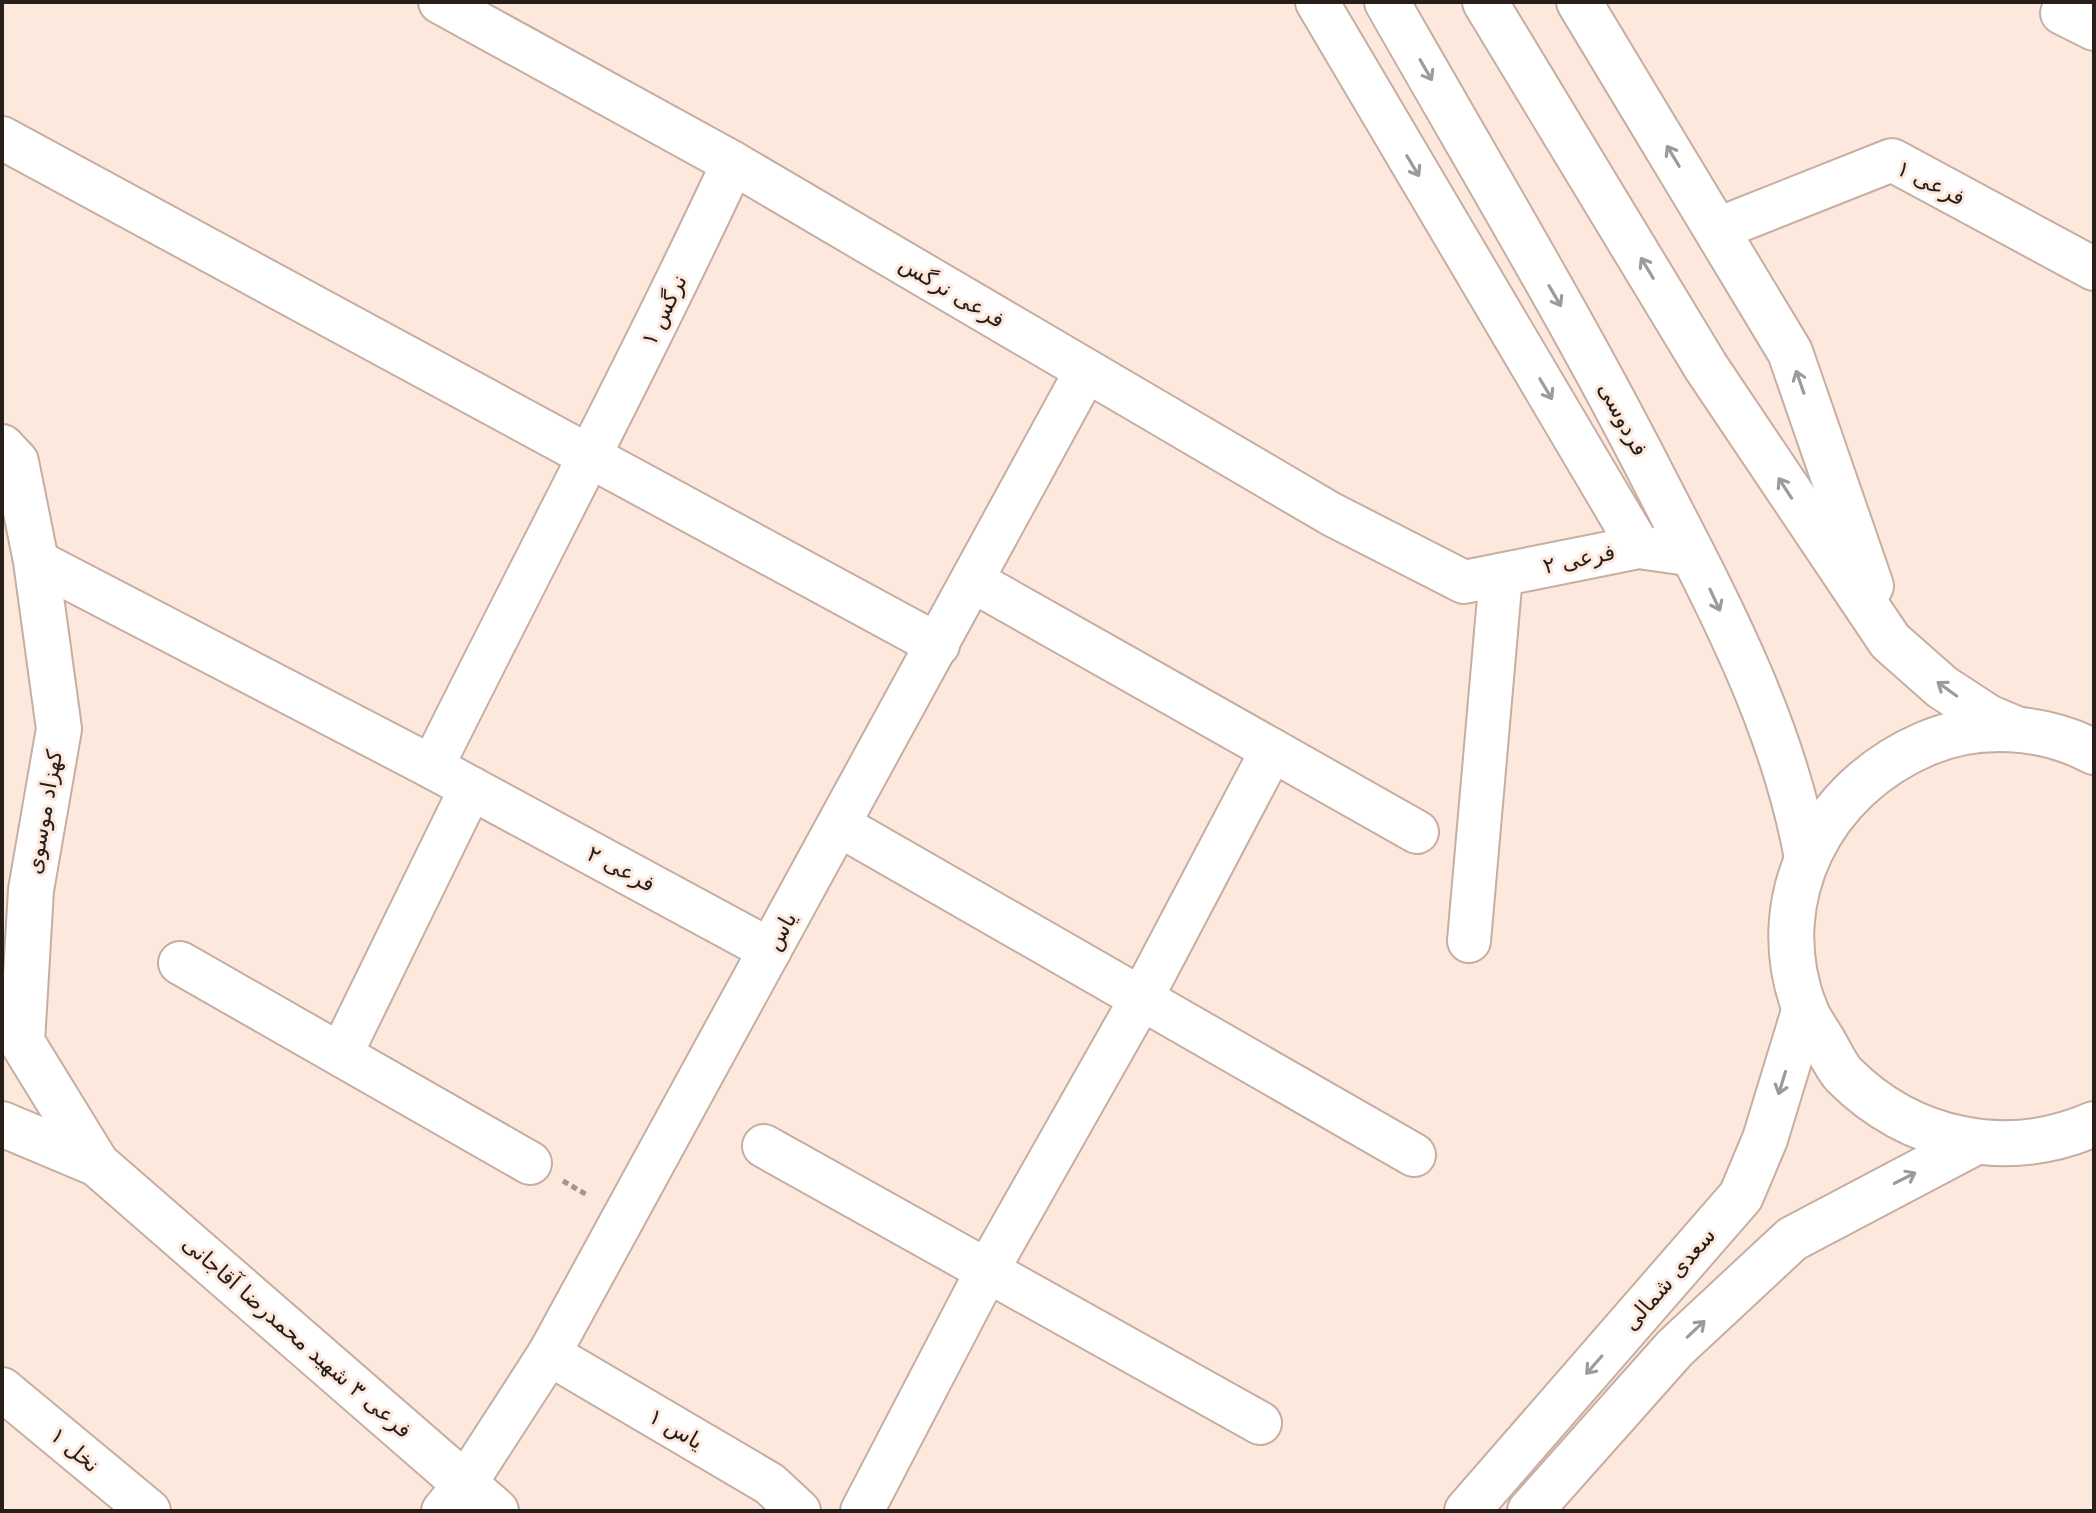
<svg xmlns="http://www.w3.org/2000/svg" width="2096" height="1513" font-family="'DejaVu Sans','Noto Sans Arabic',sans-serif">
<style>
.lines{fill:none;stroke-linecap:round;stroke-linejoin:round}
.street-casing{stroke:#c6aea1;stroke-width:46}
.secondary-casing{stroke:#c6aea1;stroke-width:48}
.path{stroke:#a4948b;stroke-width:5;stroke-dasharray:6 4;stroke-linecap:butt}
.street{stroke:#fff;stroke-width:42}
.secondary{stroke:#fff;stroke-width:44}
.oneway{stroke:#9e9a98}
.labels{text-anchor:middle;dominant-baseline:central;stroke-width:6;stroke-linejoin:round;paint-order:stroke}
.street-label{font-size:22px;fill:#271e19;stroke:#fde8dd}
</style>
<rect width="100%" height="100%" fill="#fde8dd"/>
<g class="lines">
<defs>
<g id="street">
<polyline points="440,2 733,163 1331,514 1464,582 1639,547 1694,555"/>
<polyline points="1317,2 1639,547"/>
<polyline points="2062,13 2094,29"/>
<polyline points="2,138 938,645"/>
<polyline points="1718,229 1892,160 2094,269"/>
<polyline points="36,561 432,767 770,950"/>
<polyline points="973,581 1417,832"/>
<path d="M432 767C532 565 638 367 733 163"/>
<polyline points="839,825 1414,1155"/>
<polyline points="1469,941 1501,575"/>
<polyline points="180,963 530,1163"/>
<polyline points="341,1054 471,788"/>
<polyline points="764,1146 1260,1423"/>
<polyline points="549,1354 770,1484 799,1511"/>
<polyline points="2,1389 149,1511"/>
<polyline points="443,1511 465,1484 549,1354 1086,371"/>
<polyline points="862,1511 988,1269 1141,999 1272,750"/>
</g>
<g id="secondary">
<path d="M1387 2C1478 162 1573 320 1656 483 1718 603 1783 724 1807 858"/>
<polyline points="1485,2 1706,367 1890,641 1942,687 1988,717 2014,728"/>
<polyline points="1579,2 1790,352 1871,586"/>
<polyline points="2,447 16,462 36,561 59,729 31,890 22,1042 97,1164 496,1511"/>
<path d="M2094 752C2043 725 1978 721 1925 744 1822 788 1764 898 1804 1007 1808 1018 1816 1029 1822 1039 1829 1050 1835 1065 1844 1075 1911 1142 2007 1162 2094 1124"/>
<polyline points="2,1124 97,1164"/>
<polyline points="1467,1511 1741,1196 1765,1139 1805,1008"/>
<polyline points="1530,1511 1675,1348 1792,1239 1972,1144"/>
</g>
</defs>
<use href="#street" class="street-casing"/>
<use href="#secondary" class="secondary-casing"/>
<polyline class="path" points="563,1181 589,1196"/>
<use href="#street" class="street"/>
<use href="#secondary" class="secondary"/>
</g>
<defs><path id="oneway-shaft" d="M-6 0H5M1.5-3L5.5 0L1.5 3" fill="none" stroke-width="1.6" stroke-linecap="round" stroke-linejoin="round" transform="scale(2)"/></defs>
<g class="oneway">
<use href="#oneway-shaft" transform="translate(1426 70) rotate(60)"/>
<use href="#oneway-shaft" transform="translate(1673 156) rotate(-121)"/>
<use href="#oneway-shaft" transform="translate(1413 166) rotate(59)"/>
<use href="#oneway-shaft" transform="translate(1647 268) rotate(-121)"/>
<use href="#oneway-shaft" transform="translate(1555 296) rotate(60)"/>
<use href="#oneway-shaft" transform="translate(1800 382) rotate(-109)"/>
<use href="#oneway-shaft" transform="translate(1546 389) rotate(59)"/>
<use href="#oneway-shaft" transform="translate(1785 488) rotate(-123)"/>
<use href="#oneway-shaft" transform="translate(1715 600) rotate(65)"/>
<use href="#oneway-shaft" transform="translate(1947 689) rotate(-144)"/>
<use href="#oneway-shaft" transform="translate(1782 1083) rotate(107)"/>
<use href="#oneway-shaft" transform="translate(1905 1178) rotate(-27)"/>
<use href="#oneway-shaft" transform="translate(1696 1329) rotate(-43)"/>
<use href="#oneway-shaft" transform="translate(1594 1365) rotate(131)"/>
</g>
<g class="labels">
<g class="street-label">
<text transform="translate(1931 183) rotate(27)">فرعی ۱</text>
<text transform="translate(952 292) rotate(31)">فرعی نرگس</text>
<text transform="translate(664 310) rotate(-64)">نرگس ۱</text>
<text transform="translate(1623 419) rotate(62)">فردوسی</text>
<text transform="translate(1579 559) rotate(-12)">فرعی ۲</text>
<text transform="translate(44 812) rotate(-80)">کهزاد موسوی</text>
<text transform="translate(621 869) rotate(28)">فرعی ۲</text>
<text transform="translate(781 931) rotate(-61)">یاس</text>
<text transform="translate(1669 1279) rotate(-49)">سعدی شمالی</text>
<text transform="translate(297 1337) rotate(41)">فرعی ۳ شهید محمدرضا آقاجانی</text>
<text transform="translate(676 1429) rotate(30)">یاس ۱</text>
<text transform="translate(75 1450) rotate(40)">نخل ۱</text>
</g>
</g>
<rect width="2096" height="1513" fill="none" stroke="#271e19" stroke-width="8"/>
</svg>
